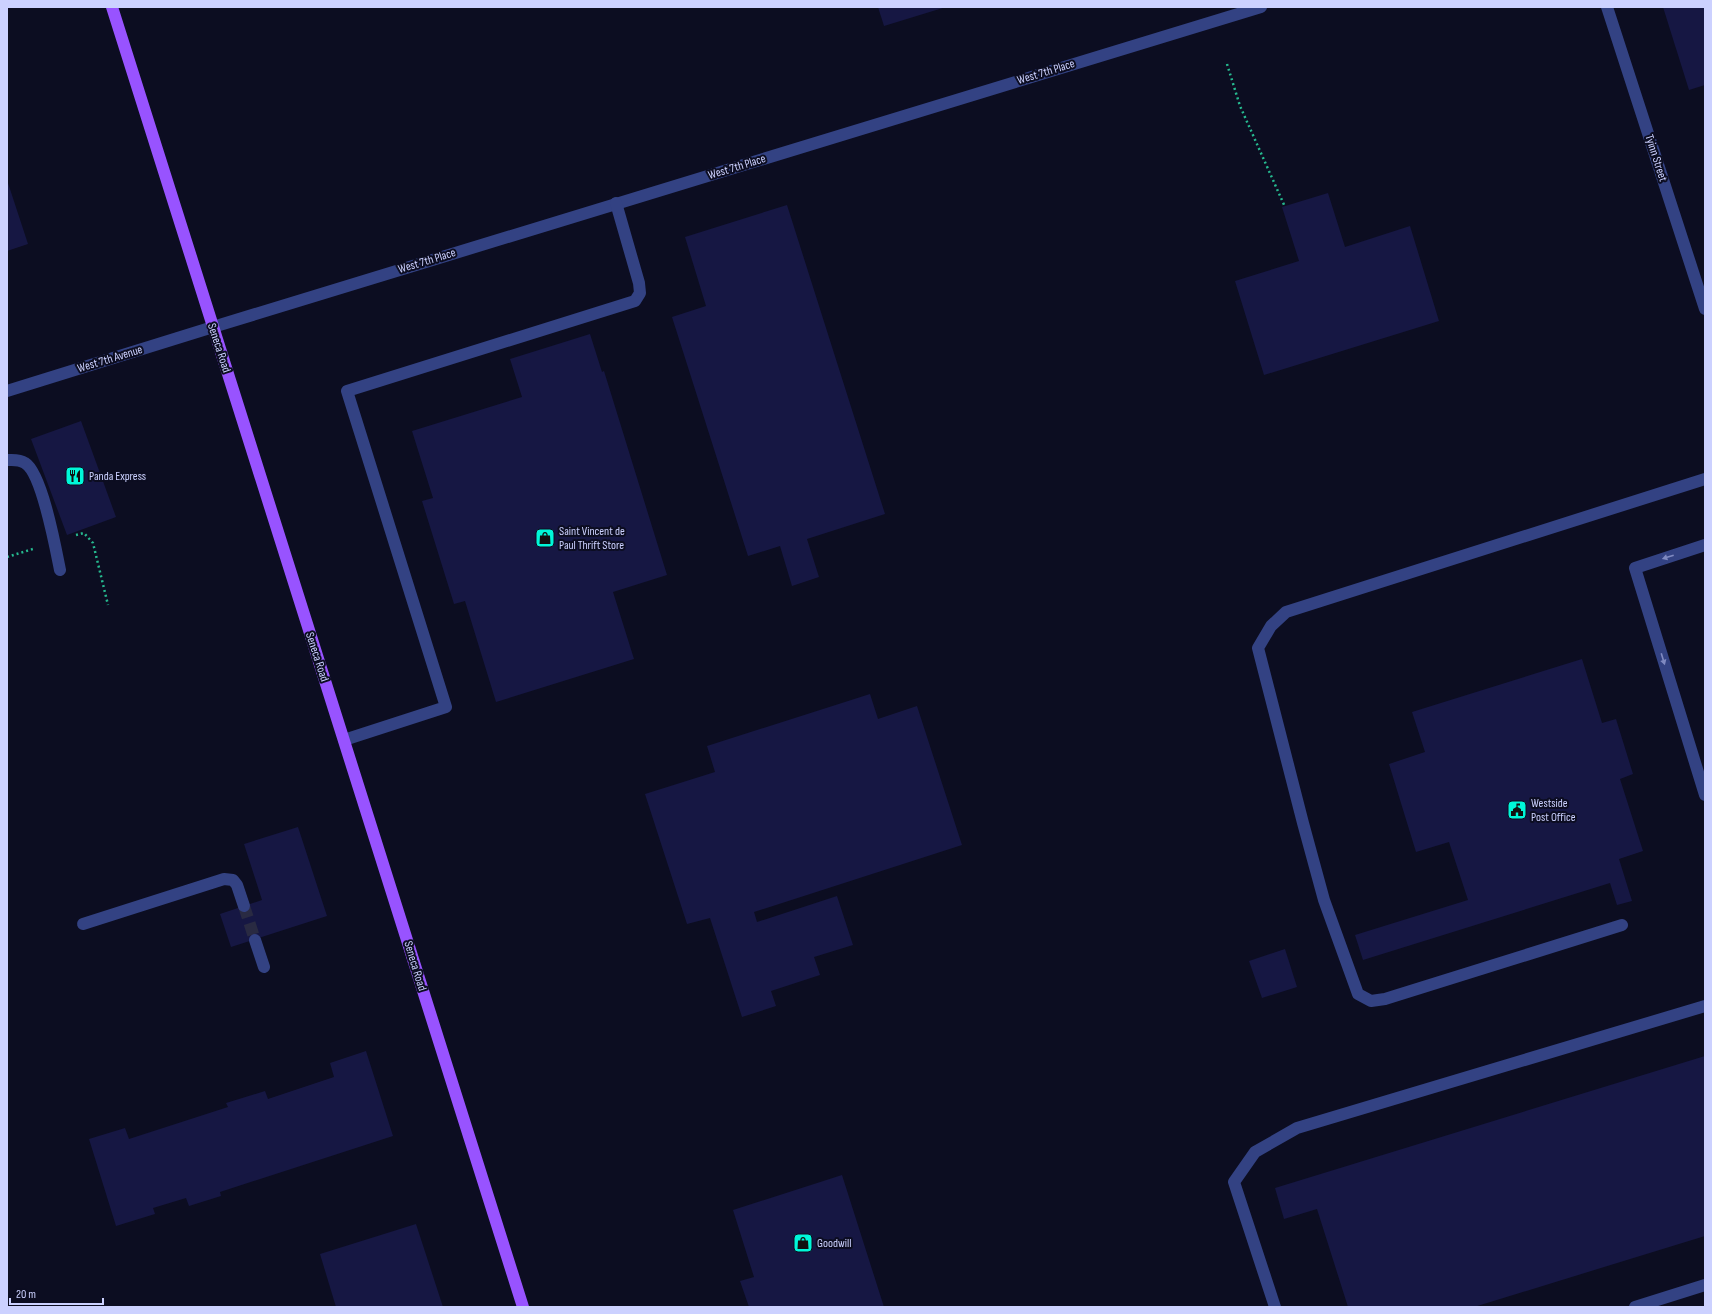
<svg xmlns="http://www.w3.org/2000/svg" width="1712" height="1314" font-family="'Sofia Sans Condensed',sans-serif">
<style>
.building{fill:#161743}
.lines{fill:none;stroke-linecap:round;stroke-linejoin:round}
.minor-tunnel{stroke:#292a42;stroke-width:12;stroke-dasharray:12 6;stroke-linecap:butt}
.path{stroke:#26b98f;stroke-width:2.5;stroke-dasharray:2 3;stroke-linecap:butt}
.minor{stroke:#334283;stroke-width:12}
.major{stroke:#9853ff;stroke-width:12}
.oneway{fill:#808ac1}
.labels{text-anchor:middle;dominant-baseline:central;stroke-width:4;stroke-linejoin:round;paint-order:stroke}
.street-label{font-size:12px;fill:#ccd1ff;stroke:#0c0d21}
.poi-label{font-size:12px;fill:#ccd1ff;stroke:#0c0d21;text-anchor:start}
</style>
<rect width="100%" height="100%" fill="#0c0d21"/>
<g class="building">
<polygon points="878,7 946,7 884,26"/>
<polygon points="1663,7 1705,7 1705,85 1689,90"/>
<polygon points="7,180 28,244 7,251"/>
<polygon points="1328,193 1345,247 1410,226 1439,321 1264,375 1235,281 1299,261 1282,207"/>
<polygon points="787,205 885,514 807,539 819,577 792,586 780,546 748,556 672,317 706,306 685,237"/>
<polygon points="590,334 602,372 604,371 667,575 613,592 634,659 496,702 465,601 454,604 422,501 433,498 412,431 522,397 510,359"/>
<polygon points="81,421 116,517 67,535 31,439"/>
<polygon points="1582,659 1602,723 1616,719 1633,774 1620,779 1643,851 1619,859 1632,901 1617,905 1610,883 1363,960 1355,935 1468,900 1449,842 1416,852 1389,764 1425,752 1412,712"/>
<polygon points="870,694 878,719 917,706 962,845 754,912 757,922 837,896 853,945 814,957 820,975 771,991 776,1006 742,1017 710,918 687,924 645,794 715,772 707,746"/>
<polygon points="298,827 327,916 231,947 220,914 262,900 244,844"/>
<polygon points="1285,949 1297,987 1262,998 1249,961"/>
<polygon points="366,1051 393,1136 220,1192 221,1196 189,1206 186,1198 153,1208 155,1214 116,1226 89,1139 125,1128 129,1139 228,1107 226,1103 265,1091 268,1099 334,1077 330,1063"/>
<polygon points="1705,1056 1705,1236 1474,1307 1348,1307 1317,1209 1284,1219 1275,1188"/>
<polygon points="842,1175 884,1307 749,1307 740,1281 754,1277 733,1210"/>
<polygon points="416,1224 443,1307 336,1307 320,1254"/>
</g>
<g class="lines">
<polyline class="minor-tunnel" points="244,906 255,940"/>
<g class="path">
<polyline points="1227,64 1240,106 1285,207"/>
<polyline points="76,535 84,533 93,543 108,605"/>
<polyline points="7,557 33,549"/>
</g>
<g class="minor">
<polyline points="1607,7 1705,309"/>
<polyline points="7,391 213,327 1261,7"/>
<path d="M7 460C13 460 19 459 25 463 42 473 56 550 60 570"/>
<polyline points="1705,545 1635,568 1705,795"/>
<polyline points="344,740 446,707 347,391 635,301 640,293 639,283 616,203"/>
<polyline points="83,924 224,879 233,880 237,885 244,906"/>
<polyline points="1622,925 1385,999 1371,1001 1358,994 1324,900 1303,823 1258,648 1271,626 1286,612 1705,479"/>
<polyline points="255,940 264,967"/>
<polyline points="1275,1307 1234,1182 1255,1152 1297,1128 1705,1006"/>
<polyline points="1635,1307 1705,1285"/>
</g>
<polyline class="major" points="112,7 523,1307"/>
</g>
<defs><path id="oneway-solid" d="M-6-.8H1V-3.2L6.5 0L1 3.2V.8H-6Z"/></defs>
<g class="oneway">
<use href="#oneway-solid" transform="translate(1668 557) rotate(162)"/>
<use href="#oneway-solid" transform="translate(1663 659) rotate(73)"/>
</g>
<defs>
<symbol id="restaurant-square" viewBox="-11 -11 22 22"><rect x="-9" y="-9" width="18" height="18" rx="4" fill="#00f7d9" stroke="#0c0d21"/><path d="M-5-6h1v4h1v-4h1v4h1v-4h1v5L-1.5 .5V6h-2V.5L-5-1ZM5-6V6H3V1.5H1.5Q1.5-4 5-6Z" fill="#111"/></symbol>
<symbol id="shop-square" viewBox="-11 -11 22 22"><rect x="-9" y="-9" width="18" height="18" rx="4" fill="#00f7d9" stroke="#0c0d21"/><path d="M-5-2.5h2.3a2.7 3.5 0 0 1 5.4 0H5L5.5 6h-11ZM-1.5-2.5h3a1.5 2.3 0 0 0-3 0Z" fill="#111"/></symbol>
<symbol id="civic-square" viewBox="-11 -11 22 22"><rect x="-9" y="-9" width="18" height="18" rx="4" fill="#00f7d9" stroke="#0c0d21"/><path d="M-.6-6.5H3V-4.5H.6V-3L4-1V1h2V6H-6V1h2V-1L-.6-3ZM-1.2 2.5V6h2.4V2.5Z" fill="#111"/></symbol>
</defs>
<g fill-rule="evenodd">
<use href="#restaurant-square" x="64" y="465" width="22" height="22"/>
<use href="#shop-square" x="534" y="527" width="22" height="22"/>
<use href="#civic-square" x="1506" y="799" width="22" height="22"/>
<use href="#shop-square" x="792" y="1232" width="22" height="22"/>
</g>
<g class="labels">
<g class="street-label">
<text transform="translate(1046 72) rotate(-17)">West 7th Place</text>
<text transform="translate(1656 158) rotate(72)">Tyinn Street</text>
<text transform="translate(737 167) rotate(-17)">West 7th Place</text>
<text transform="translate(427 261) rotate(-17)">West 7th Place</text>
<text transform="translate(219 348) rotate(72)">Seneca Road</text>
<text transform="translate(110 359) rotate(-17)">West 7th Avenue</text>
<text transform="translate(317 657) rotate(72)">Seneca Road</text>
<text transform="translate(415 966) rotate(73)">Seneca Road</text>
</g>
<g class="poi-label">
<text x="89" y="476">Panda Express</text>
<text x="559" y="531">Saint Vincent de<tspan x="559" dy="14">Paul Thrift Store</tspan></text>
<text x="1531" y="803">Westside<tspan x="1531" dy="14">Post Office</tspan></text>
<text x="817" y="1243">Goodwill</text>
</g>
</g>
<rect width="1712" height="1314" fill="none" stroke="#ccd1ff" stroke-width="16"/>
<path d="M10 1298v6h93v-6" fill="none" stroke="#ccd1ff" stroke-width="2"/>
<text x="16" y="1298" font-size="12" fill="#ccd1ff" stroke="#0c0d21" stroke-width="3" paint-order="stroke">20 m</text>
</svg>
